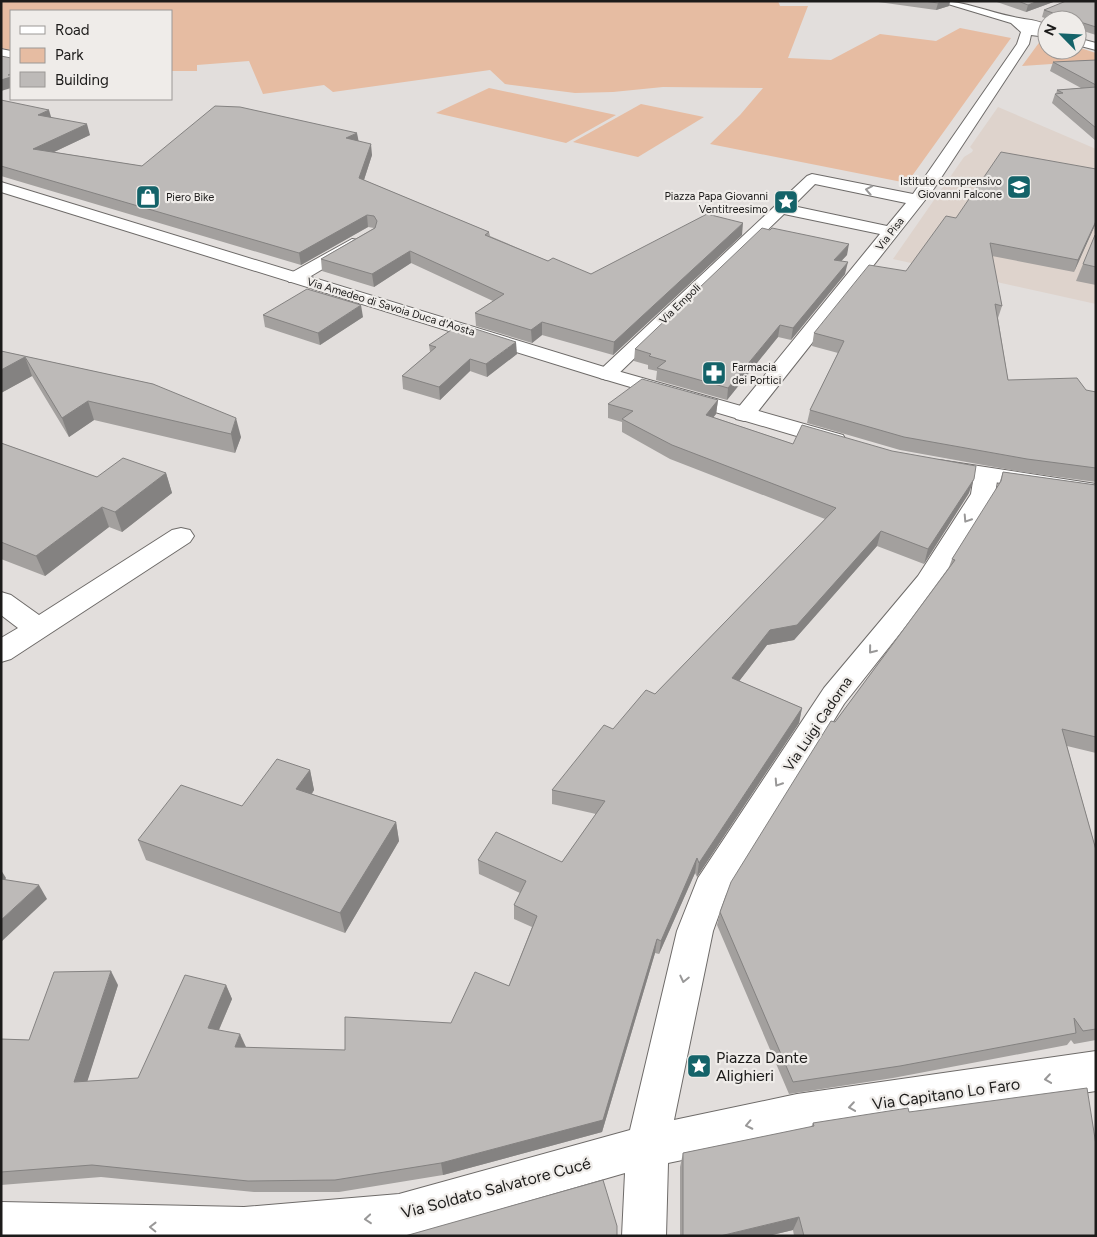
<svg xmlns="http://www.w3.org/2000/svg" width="1097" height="1237" font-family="Figtree,sans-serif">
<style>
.built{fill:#ded3cc}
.green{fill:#e6bca2}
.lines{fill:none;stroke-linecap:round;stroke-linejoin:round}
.minor-casing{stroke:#6e6b69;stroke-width:2}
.tertiary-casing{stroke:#6e6b69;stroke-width:2}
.minor{fill:#fff;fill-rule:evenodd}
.tertiary{fill:#fff;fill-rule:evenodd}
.wall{fill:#a3a09e}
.shaded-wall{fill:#848281}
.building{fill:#bdbab8;stroke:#848281}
.oneway{stroke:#999898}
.labels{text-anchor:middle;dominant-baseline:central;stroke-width:4.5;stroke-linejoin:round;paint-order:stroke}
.far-poi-label{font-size:11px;fill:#1c1b1a;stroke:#efece9;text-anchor:end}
.far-street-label{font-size:11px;fill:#1c1b1a;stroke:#efece9}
.street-label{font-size:14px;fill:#1c1b1a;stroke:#efece9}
.near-poi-label{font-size:16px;fill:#1c1b1a;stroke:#efece9;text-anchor:start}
.near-street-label{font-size:16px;fill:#1c1b1a;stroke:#efece9}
</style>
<rect width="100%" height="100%" fill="#e2dedc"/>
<polygon class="built" points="998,107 1096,149 1096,304 893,259 964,157 972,152 973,150 970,147"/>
<g class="green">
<polygon points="1,1 778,1 780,6 808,6 788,58 831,60 880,34 936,41 960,28 1011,38 907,183 710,144 740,115 763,88 663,87 613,92 575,93 505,84 490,70 333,92 324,85 263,94 249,61 197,65 197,71 171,71 171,11 11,11 11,50 1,48"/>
<polygon points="1041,40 1047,40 1047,50 1077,50 1077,47 1096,53 1096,61 1022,66"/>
<polygon points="489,88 616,115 566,143 436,113"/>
<polygon points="641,104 704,117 638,157 573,142"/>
</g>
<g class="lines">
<defs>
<g id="minor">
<path d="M938 1C965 1 988 12 1014 17 1026 20 1035 19 1047 25V37L1031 35 1029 44 933 190 752 419 744 421 736 419 733 414 880 234 784 214 614 378 607 380 600 378 597 374 600 370 807 176 812 174 913 194 1017 44 1021 32 1011 23ZM815 184 906 203 887 226 793 206Z"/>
<polygon points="1077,38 1096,43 1096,50 1077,45"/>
<polygon points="1,49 11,51 11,59 1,57"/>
<polygon points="352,239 358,240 361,244 358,248 301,282 289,282 286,278 289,274"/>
<polygon points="986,468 994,470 998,475 995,494 936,588 844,704 726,895 713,931 674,1120 797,1094 1096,1051 1096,1091 797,1136 668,1163 666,1236 622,1236 625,1173 407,1236 1,1236 1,1202 244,1207 399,1194 630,1130 677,931 698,878 824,688 918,576 971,494 974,475 978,470"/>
<polygon points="181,528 190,530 194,536 190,542 11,659 1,662 1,638 18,628 1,615 1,592 11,595 39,615 172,530"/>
</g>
<g id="tertiary">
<polygon points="1,182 614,370 843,435 846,440 843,445 835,447 827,445 600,378 1,192"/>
<polygon points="939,460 1096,484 1096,498 931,472 927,467 931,462"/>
</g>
</defs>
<use href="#minor" class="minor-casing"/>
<use href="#tertiary" class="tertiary-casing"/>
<use href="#minor" class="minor"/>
<use href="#tertiary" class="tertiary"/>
</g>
<g class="wall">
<polygon points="871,1 950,1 949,6 936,10"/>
<polygon points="994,1 1056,1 1026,12"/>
<polygon points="1096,1 1096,35 1077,29 1077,20 1050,20 1042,17 1044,10"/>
<polygon points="1096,60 1096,141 1052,103 1055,94 1056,94 1057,90 1081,88 1050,71 1053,62"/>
<polygon points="1,100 51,117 90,135 54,152 142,166 358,141 372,155 364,180 489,232 490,236 548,261 591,274 742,235 613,355 542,335 532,343 476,326 475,313 493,301 411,263 374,287 322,271 321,259 374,228 368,227 301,265 1,176"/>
<polygon points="1096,169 1096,223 1074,272 992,256 1002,306 998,318 1008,380 1096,392 1096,482 1022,472 900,450 807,423 810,410 838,353 812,346 814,333 906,271"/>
<polygon points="1096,235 1096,285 1076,281 1083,264"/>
<polygon points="847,255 841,261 845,274 791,340 778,337 727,400 656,380 657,371 648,369 648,365 634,361 635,349"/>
<polygon points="263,315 363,317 320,345 265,327"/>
<polygon points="429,345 517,354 487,377 470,371 440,400 403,389 402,376 430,352"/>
<polygon points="1,351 153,384 241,437 235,453 94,420 69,437 32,376 1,393"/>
<polygon points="718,400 716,414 713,417 793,444 969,493 924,564 877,546 794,640 767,645 739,681 802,708 799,723 697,877 695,873 659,954 655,953 602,1132 443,1175 339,1192 254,1192 101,1177 1,1185 1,1039 29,1040 118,985 87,1081 138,1078 226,985 232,999 219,1030 245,1048 345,1050 451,1023 509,986 532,927 514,919 514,905 520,893 479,874 478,860 562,862 596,814 552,804 552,790 613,729 655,694 825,519 670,459 622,432 622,422 608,418 608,404"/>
<polygon points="1,443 97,477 166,473 172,493 122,532 109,527 45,576 1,559"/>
<polygon points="1003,472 1096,485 1096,753 1067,746 1096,850 1096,1040 1074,1044 1071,1040 1067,1045 893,1078 789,1094 717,925 720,912 835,722 949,567 952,559 998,487"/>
<polygon points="310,770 314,790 312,794 396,822 399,841 345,933 146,860 138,840 242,806"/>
<polygon points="909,1112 1096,1236 794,1236 793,1230 768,1236 680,1236 680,1167 683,1153 811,1127 813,1123"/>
</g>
<g class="shaded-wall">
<polygon points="943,1 950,1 949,6 936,10 938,3"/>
<polygon points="1038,1 1056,1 1026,12 1028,5"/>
<polygon points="11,74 11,88 1,91 1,80 8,75"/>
<polygon points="49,110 52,120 38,115"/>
<polygon points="87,124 90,135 37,160 33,149"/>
<polygon points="357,133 359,143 346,138"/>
<polygon points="371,144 372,155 361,189 359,178"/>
<polygon points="367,215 368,227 301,265 299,253"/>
<polygon points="1096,221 1096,223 1074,272 1078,260"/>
<polygon points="743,223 742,235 613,355 614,342"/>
<polygon points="849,244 847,255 832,271 834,260"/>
<polygon points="410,251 411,263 374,287 372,274"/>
<polygon points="848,262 845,274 791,340 793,328"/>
<polygon points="361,305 363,317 320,345 318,333"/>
<polygon points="542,322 542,335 532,343 531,330"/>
<polygon points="780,325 778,337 727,400 728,388"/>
<polygon points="516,342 517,354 487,377 486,364"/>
<polygon points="25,357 32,376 1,393 1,370"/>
<polygon points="470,359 470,371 440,400 439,387"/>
<polygon points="718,400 716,414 705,428 706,415"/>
<polygon points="88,401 94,420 69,437 62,418"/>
<polygon points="236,418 241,437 235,453 231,434"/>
<polygon points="166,473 172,493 122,532 115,512"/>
<polygon points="974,479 969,493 924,564 928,549"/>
<polygon points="102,507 109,527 45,576 36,556"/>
<polygon points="881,531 877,546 794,640 767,645 730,693 732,678 770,630"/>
<polygon points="802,708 799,723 697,877 699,863"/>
<polygon points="310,770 314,790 301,809 296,789"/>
<polygon points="396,822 399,841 345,933 340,913"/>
<polygon points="697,858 695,873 659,954 661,941"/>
<polygon points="1,870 6,878 1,888"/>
<polygon points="39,885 47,899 1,942 1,920"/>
<polygon points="657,939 655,953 602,1132 443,1175 441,1163"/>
<polygon points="111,971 118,985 83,1095 74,1082"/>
<polygon points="226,985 232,999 214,1041 208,1028"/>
<polygon points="240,1034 246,1047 235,1047"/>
<polygon points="799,1217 793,1230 768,1236 720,1236"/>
</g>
<g class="building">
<polygon points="924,1 943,1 938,3"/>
<polygon points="1018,1 1038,1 1028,5"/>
<polygon points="1066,1 1096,1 1096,27 1077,21 1077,20 1075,20 1044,10"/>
<polygon points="1,56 11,58 11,74 8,75 11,75 11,77 1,80"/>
<polygon points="1096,60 1096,85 1053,62"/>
<polygon points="1096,87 1096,128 1055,94 1063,93 1057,90"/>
<polygon points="1,100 49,110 38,115 87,124 33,149 142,166 215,106 240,107 357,133 346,138 371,144 359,178 489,232 485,235 548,261 553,258 591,274 707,214 743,223 614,342 542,322 531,330 475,313 504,294 410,251 372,274 321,259 375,228 377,221 374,216 367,215 299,253 1,166"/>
<polygon points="1001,152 1096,169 1096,221 1078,260 990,243 1002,306 995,304 1008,380 1077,378 1086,390 1096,392 1096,468 1027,459 904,437 810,410 844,341 814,333 869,265 906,271 946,216 956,218"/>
<polygon points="762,228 770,230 772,228 849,244 834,260 848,262 793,328 780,325 728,388 657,368 666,361 649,356 651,354 635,349"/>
<polygon points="1095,235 1096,235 1096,267 1083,264"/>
<polygon points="307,289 361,305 318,333 263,315"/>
<polygon points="460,324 516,342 486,364 470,359 439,387 402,376 436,347 429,345"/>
<polygon points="1,351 153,384 236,418 231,434 88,401 62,418 25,357 1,370"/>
<polygon points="642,379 718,400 706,415 793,444 802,425 892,451 976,466 974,479 928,549 881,531 797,625 770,630 732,678 802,708 699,863 697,858 661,941 657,939 603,1120 441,1163 335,1180 248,1181 92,1165 1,1172 1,1039 29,1040 54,972 111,971 74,1082 138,1078 185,975 226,985 208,1028 240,1034 235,1047 345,1050 345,1017 451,1023 475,972 509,986 537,916 514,905 526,881 478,860 496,832 562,862 605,801 552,790 604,725 613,729 646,690 655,694 836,508 672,445 622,419 633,411 608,404"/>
<polygon points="1,443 97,477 123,458 166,473 115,512 102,507 36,556 1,542"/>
<polygon points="1003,472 1096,485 1096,737 1062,729 1096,850 1096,1029 1083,1031 1074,1018 1076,1033 900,1066 793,1082 720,912 731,882 831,721 835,722 955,560 952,559 1001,481"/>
<polygon points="277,759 310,770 296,789 396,822 340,913 138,840 181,785 242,806"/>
<polygon points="1,879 39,885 1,920"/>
<polygon points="1087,1088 1096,1145 1096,1236 804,1236 799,1217 720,1236 683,1236 683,1153 814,1126 813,1123 908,1108 909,1112"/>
<polygon points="603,1180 617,1226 617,1236 405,1236"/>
</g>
<defs><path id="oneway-chevron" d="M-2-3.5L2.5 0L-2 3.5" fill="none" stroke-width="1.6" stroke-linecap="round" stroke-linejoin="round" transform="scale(1.25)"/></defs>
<g class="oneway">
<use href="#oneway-chevron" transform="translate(869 190) rotate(-169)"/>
<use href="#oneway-chevron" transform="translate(967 519) rotate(123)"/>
<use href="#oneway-chevron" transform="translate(872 650) rotate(129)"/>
<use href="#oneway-chevron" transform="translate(778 783) rotate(123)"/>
<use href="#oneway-chevron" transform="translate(684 979) rotate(103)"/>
<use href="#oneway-chevron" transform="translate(1048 1079) rotate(172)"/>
<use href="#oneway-chevron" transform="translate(852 1107) rotate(172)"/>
<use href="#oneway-chevron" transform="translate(749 1125) rotate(168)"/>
<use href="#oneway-chevron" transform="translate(368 1219) rotate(175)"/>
<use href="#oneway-chevron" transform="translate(153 1227) rotate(-179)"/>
</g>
<defs>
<symbol id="school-square" viewBox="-11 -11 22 22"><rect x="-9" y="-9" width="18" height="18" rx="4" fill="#146369" stroke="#efece9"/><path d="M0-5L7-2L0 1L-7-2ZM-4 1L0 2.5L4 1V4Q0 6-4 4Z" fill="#fff"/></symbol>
<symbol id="shop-square" viewBox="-11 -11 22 22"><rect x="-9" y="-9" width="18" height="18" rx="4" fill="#146369" stroke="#efece9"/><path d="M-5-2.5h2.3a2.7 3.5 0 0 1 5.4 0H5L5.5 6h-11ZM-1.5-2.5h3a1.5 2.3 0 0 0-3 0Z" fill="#fff"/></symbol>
<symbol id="sight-square" viewBox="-11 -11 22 22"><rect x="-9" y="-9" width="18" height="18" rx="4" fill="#146369" stroke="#efece9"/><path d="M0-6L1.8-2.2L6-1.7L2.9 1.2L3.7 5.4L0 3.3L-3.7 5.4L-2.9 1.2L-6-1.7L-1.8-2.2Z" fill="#fff"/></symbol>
<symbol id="pharmacy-square" viewBox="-11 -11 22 22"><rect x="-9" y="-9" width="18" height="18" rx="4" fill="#146369" stroke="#efece9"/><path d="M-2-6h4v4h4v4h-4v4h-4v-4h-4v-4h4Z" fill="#fff"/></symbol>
</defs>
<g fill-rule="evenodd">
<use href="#school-square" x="1005" y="173" width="28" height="28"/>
<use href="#shop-square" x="134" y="183" width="28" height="28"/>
<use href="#sight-square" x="772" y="188" width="28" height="28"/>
<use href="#pharmacy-square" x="700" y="359" width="28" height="28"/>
<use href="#sight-square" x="685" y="1052" width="28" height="28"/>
</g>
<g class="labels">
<g class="far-poi-label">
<text x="1002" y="181">Istituto comprensivo<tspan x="1002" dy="13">Giovanni Falcone</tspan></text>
<text x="768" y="196">Piazza Papa Giovanni<tspan x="768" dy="13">Ventitreesimo</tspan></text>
<text x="166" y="197" text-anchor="start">Piero Bike</text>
<text x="732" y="367" text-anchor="start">Farmacia<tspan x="732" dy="13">dei Portici</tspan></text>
</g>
<g class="far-street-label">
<text transform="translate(890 234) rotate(-52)">Via Pisa</text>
<text transform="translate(680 304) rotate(-44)">Via Empoli</text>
<text transform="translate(391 307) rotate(17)">Via Amedeo di Savoia Duca d'Aosta</text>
</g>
<g class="street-label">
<text transform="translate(818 724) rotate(-56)">Via Luigi Cadorna</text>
</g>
<g class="near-poi-label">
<text x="716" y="1057">Piazza Dante<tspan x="716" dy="18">Alighieri</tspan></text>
</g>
<g class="near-street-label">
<text transform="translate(946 1094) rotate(-8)">Via Capitano Lo Faro</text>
<text transform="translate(496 1188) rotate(-15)">Via Soldato Salvatore Cucé</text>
</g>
</g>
<rect width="1097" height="1237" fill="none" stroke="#1c1b1a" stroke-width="5"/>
<rect x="10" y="10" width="162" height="90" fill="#efece9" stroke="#9b9896"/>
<rect x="20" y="26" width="25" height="8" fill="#ffffff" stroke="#9b9896"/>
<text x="55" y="35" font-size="15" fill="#1c1b1a">Road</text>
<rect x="20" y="48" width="25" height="15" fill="#e6bca2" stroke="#9b9896"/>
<text x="55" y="60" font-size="15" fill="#1c1b1a">Park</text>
<rect x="20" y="72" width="25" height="15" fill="#bdbab8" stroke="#9b9896"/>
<text x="55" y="85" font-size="15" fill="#1c1b1a">Building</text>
<g transform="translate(1062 35) rotate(294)"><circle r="24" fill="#efece9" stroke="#9b9896"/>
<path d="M0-4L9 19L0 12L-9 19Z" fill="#146369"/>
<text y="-8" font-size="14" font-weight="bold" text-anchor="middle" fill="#1c1b1a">N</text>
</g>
</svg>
